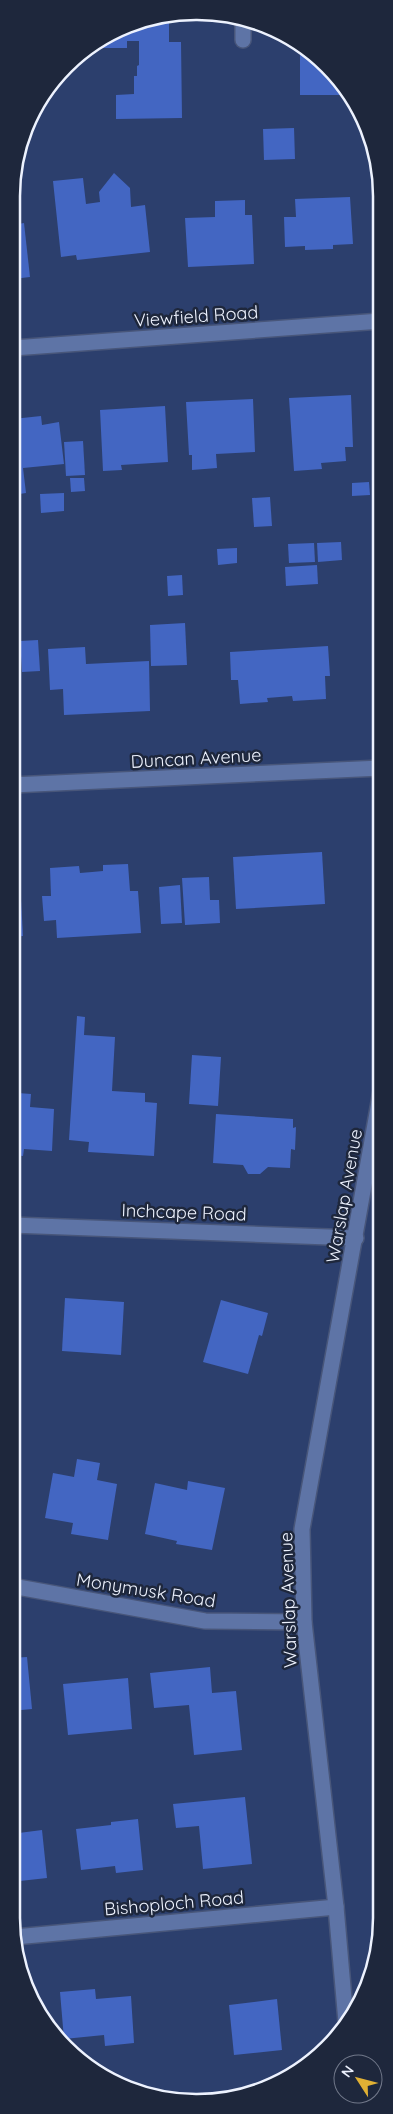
<svg xmlns="http://www.w3.org/2000/svg" width="393" height="2114" font-family="Quicksand,sans-serif">
<style>
.building{fill:#4366c2}
.lines{fill:none;stroke-linecap:round;stroke-linejoin:round}
.minor-casing{stroke:#48567a;stroke-width:18}
.minor{stroke:#5e74a6;stroke-width:15}
.labels{text-anchor:middle;dominant-baseline:central;stroke-width:5;stroke-linejoin:round;paint-order:stroke}
.street-label{font-size:18px;fill:#edf2fe;stroke:#1e273c}
.rim{fill:none;stroke:#edf2fe;stroke-width:2.5}
</style>
<rect width="100%" height="100%" fill="#2c3f6d"/>
<g class="building">
<polygon points="185,15 185,20 153,21 153,17"/>
<polygon points="139,22 169,22 169,42 181,42 182,118 116,119 116,95 134,94 134,76 137,76 137,66 139,65 139,41 127,41 127,48 103,48 103,40"/>
<polygon points="300,46 328,66 340,82 340,95 300,95"/>
<polygon points="294,128 295,159 264,160 263,129"/>
<polygon points="114,173 130,188 131,207 145,205 150,252 77,260 76,255 61,257 53,181 83,178 86,204 100,202 99,192"/>
<polygon points="381,183 381,235 375,235 374,208 377,208 376,193 378,186"/>
<polygon points="350,197 353,244 333,245 333,249 305,250 305,246 285,247 284,217 296,217 295,199"/>
<polygon points="245,200 245,215 252,215 254,264 188,267 185,218 215,217 215,201"/>
<polygon points="24,223 30,277 13,279 13,225"/>
<polygon points="351,395 353,447 345,447 346,461 321,463 322,469 294,471 289,398"/>
<polygon points="253,399 255,452 216,454 217,468 192,470 192,455 189,455 186,402"/>
<polygon points="165,406 168,462 121,465 122,470 103,471 100,410"/>
<polygon points="41,416 42,425 59,422 64,464 23,468 26,493 13,495 13,419"/>
<polygon points="83,441 85,475 66,476 64,442"/>
<polygon points="70,478 84,478 85,491 71,492"/>
<polygon points="369,482 370,495 352,496 352,483"/>
<polygon points="64,493 64,511 41,513 40,494"/>
<polygon points="270,497 272,526 254,527 252,498"/>
<polygon points="341,542 342,560 318,562 317,543"/>
<polygon points="314,543 315,562 289,563 288,544"/>
<polygon points="237,548 237,563 218,565 217,549"/>
<polygon points="317,565 318,584 286,586 285,567"/>
<polygon points="182,575 183,595 168,596 167,576"/>
<polygon points="185,623 187,665 151,666 150,625"/>
<polygon points="12,639 15,639 17,672 12,672"/>
<polygon points="38,640 40,671 22,672 20,641"/>
<polygon points="328,646 330,676 325,676 326,699 293,701 292,696 267,698 268,702 240,704 238,680 231,680 230,652"/>
<polygon points="85,647 86,664 149,661 150,711 64,715 63,689 50,690 48,649"/>
<polygon points="322,852 325,904 236,909 233,857"/>
<polygon points="128,864 130,891 138,891 141,933 57,938 56,920 44,921 42,896 51,896 50,868 79,866 80,873 92,872 103,871 103,865"/>
<polygon points="209,877 210,900 219,900 220,923 185,925 182,878"/>
<polygon points="180,885 182,923 161,924 159,887"/>
<polygon points="21,900 23,936 12,937 12,901"/>
<polygon points="77,1016 85,1017 84,1035 115,1037 112,1091 145,1093 145,1102 157,1103 154,1156 88,1152 89,1142 69,1140"/>
<polygon points="192,1055 221,1057 218,1106 189,1104"/>
<polygon points="12,1089 18,1090 18,1093 31,1094 30,1107 54,1109 52,1151 24,1149 23,1156 12,1155"/>
<polygon points="216,1114 293,1119 293,1128 296,1127 295,1150 291,1149 290,1168 268,1167 260,1174 248,1174 243,1165 213,1163"/>
<polygon points="65,1298 124,1302 121,1355 62,1351"/>
<polygon points="221,1300 268,1313 262,1336 259,1335 248,1374 203,1362"/>
<polygon points="77,1459 100,1463 97,1480 117,1484 108,1540 71,1534 73,1523 45,1518 53,1473 74,1477"/>
<polygon points="188,1481 225,1488 212,1550 176,1544 177,1541 145,1534 155,1483 187,1490"/>
<polygon points="27,1657 32,1709 11,1711 11,1658"/>
<polygon points="210,1667 212,1693 236,1691 242,1750 194,1755 189,1705 154,1708 150,1673"/>
<polygon points="128,1678 132,1729 68,1735 63,1684"/>
<polygon points="13,1713 14,1726 11,1726 11,1714"/>
<polygon points="245,1797 252,1864 203,1869 199,1826 176,1828 173,1804"/>
<polygon points="138,1819 143,1870 116,1873 115,1866 81,1870 76,1829 111,1825 111,1822"/>
<polygon points="42,1830 47,1878 11,1882 11,1834"/>
<polygon points="95,1989 96,1999 131,1996 134,2043 105,2046 104,2035 64,2039 60,1992"/>
<polygon points="277,1999 282,2050 234,2055 229,2005"/>
</g>
<g class="lines">
<defs>
<g id="minor">
<polyline points="243,20 243,40"/>
<polyline points="13,348 381,321"/>
<polyline points="12,785 381,768"/>
<polyline points="12,1225 356,1238"/>
<polyline points="12,1586 205,1621 304,1622"/>
<polyline points="15,1937 336,1907"/>
<polyline points="346,2022 336,1907 304,1622 302,1529 381,1091"/>
</g>
</defs>
<use href="#minor" class="minor-casing"/>
<use href="#minor" class="minor"/>
</g>
<g class="labels">
<g class="street-label">
<text transform="translate(196 316) rotate(-4)">Viewfield Road</text>
<text transform="translate(196 758) rotate(-3)">Duncan Avenue</text>
<text transform="translate(344 1196) rotate(-80)">Warslap Avenue</text>
<text transform="translate(184 1212) rotate(2)">Inchcape Road</text>
<text transform="translate(146 1590) rotate(9)">Monymusk Road</text>
<text transform="translate(288 1600) rotate(-92)">Warslap Avenue</text>
<text transform="translate(174 1903) rotate(-5)">Bishoploch Road</text>
</g>
</g>
<path d="M0 0H393V2114H0ZM196 20H197A176 176 0 0 1 373 196V1918A176 176 0 0 1 197 2094H196A176 176 0 0 1 20 1918V196A176 176 0 0 1 196 20Z" fill="#1e273c" fill-rule="evenodd"/>
<path class="rim" d="M196 20H197A176 176 0 0 1 373 196V1918A176 176 0 0 1 197 2094H196A176 176 0 0 1 20 1918V196A176 176 0 0 1 196 20Z"/>
<g transform="translate(358 2079) rotate(306)"><circle r="24" fill="#1e273c" stroke="#71788a"/>
<path d="M0-4L9 19L0 12L-9 19Z" fill="#e0b034"/>
<text y="-8" font-size="14" font-weight="bold" text-anchor="middle" fill="#edf2fe">N</text>
</g>
</svg>
